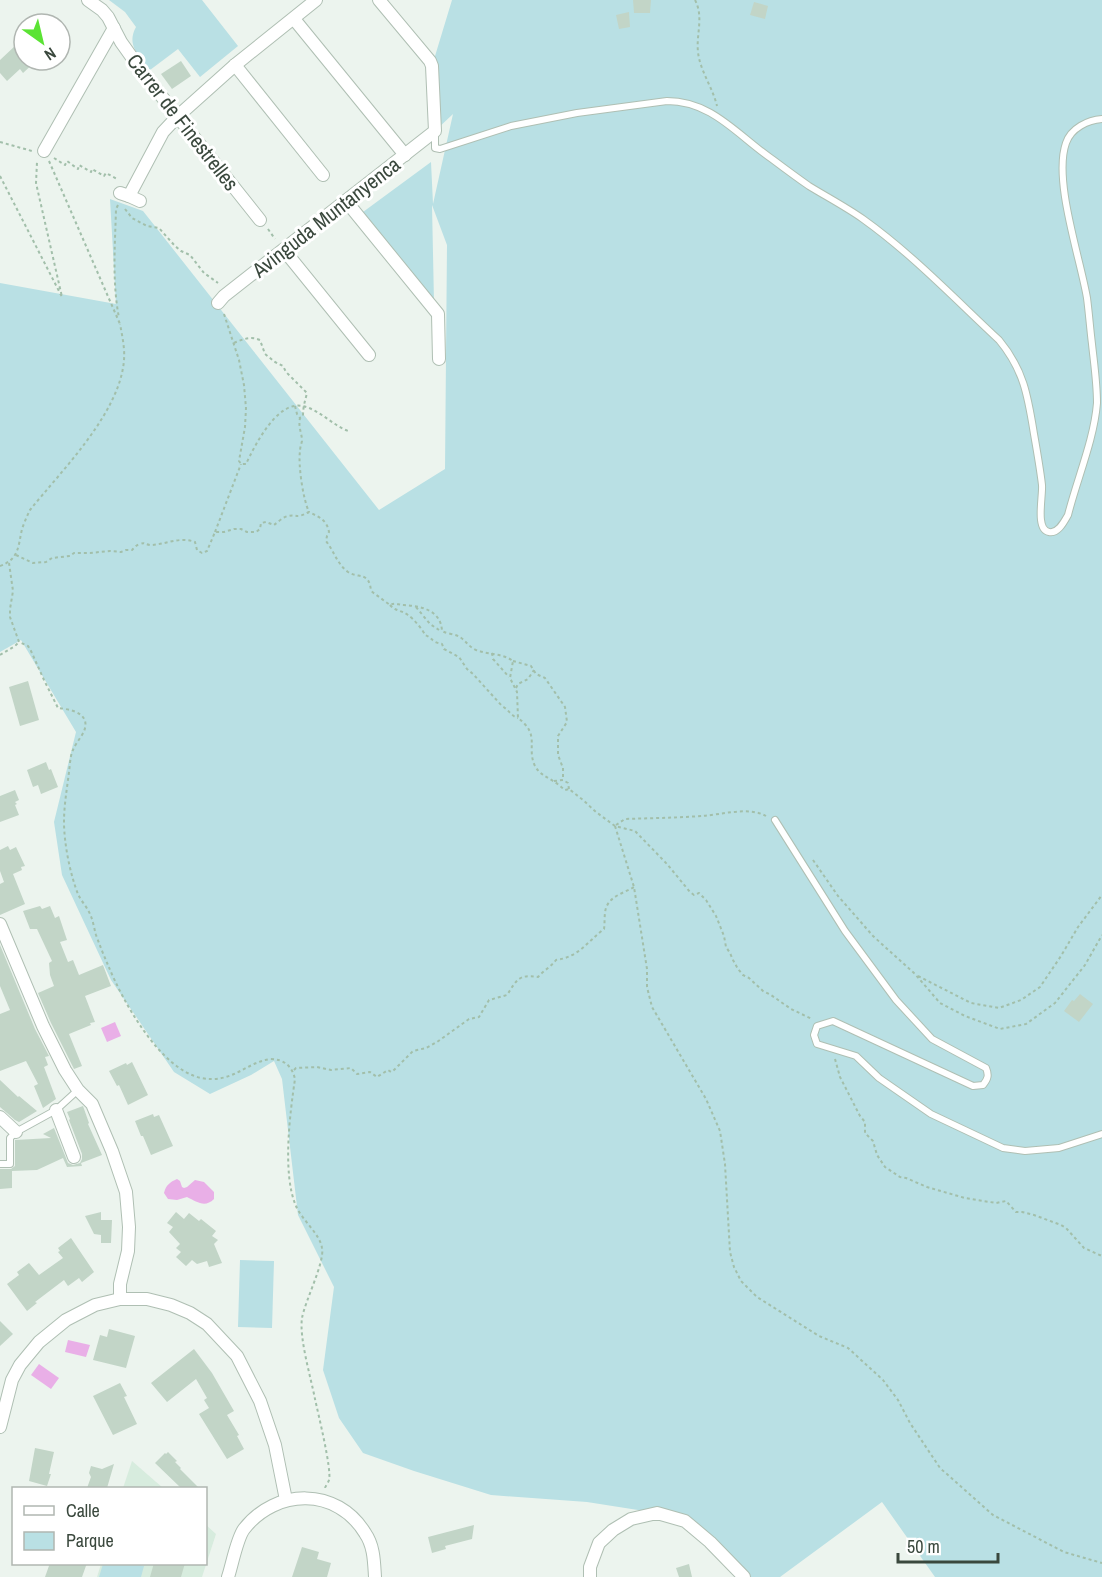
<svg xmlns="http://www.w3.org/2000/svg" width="1102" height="1577" font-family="'Archivo Narrow',sans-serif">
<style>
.education{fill:#d7ecde}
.green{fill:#b9e0e4}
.water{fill:#e9afe7}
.building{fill:#c2d5c7}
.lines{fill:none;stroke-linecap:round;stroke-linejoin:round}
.lane-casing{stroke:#afbfb3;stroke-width:8}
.street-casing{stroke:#afbfb3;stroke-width:14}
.path{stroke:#a2bfaa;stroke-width:2;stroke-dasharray:3 3;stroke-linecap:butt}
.lane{stroke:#fff;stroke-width:6}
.street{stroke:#fff;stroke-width:12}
.labels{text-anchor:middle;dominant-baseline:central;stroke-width:6;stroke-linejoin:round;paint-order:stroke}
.street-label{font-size:21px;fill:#3a483d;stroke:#fff}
</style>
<rect width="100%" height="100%" fill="#ecf4ee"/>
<g class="education">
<polygon points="132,1461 163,1488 123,1488"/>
<polygon points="206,1525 216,1534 202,1577 97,1577 101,1564 206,1564"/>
</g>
<g class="green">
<path d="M109 0H202L238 46 200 77 178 49 150 70C139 56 126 45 136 27L125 12Z"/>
<polygon points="452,0 1102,0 1102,1577 935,1577 882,1502 780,1577 744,1577 685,1521 657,1513 587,1502 491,1495 414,1471 363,1453 339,1418 323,1370 334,1287 298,1215 282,1079 274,1061 251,1075 210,1094 174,1072 111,980 62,875 54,822 76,732 21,640 0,652 0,283 116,304 110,199 143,211 379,510 445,469 447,245 432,205 434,302 363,212 431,162 433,204 453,114 435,131 432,66"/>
<polygon points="240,1260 274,1261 272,1328 238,1327"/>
<polygon points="103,1564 136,1564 144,1566 141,1577 99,1577"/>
</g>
<g class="water">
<polygon points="115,1022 121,1036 107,1042 101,1028"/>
<path d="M177 1179 180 1181 182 1187 184 1188 187 1187 195 1180 204 1182 214 1192V1199C205 1208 197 1202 187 1197L177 1200 168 1199 164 1193C166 1185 170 1182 177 1179Z"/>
<polygon points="68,1340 90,1345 86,1357 65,1352"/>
<polygon points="39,1364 59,1378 51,1389 31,1375"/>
</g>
<g class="building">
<polygon points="633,0 651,0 650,13 634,13"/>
<polygon points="754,2 768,6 765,19 750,15"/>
<polygon points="629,12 630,27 619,29 616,15"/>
<polygon points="15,46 24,56 24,60 37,60 23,73 20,69 7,81 0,73 0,60"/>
<polygon points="181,61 191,76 172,89 161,74"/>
<polygon points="28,681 39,720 20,726 9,687"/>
<polygon points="46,762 49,770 51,769 58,787 41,794 38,785 33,787 27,770"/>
<polygon points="15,790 19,800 15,802 17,804 15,805 19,815 0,822 0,796"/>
<polygon points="8,846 10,850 16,847 25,866 21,867 22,870 13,874 25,904 0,915 0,884 4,882 0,871 0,850"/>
<polygon points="40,906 42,909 50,906 55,918 59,916 67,940 60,942 68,962 73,960 79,975 103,965 111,986 85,996 95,1022 90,1023 91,1025 69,1034 82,1066 74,1069 51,1023 38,993 54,986 50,975 49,963 52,961 37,929 30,929 23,911"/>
<polygon points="0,945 35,1029 49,1056 45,1057 48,1065 44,1067 56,1099 43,1108 34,1086 38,1084 26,1061 0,1071 0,1014 10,1010 0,986"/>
<polygon points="1080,994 1093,1004 1079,1022 1064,1011 1072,1000 1074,1001"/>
<polygon points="132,1062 148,1095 128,1105 119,1085 117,1086 109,1071 126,1063 127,1065"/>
<polygon points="0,1080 18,1097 19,1096 37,1111 19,1122 15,1120 0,1107"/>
<polygon points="83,1106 89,1123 88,1124 102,1155 81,1163 82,1166 67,1167 63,1158 37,1170 12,1171 12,1188 0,1189 0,1169 11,1169 15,1166 15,1140 51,1138 43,1134 54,1128 68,1163 73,1165 80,1163 82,1159 82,1154 69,1120 70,1119 67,1112"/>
<polygon points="153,1114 154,1117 159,1115 173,1146 151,1155 143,1136 141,1136 135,1121"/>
<polygon points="101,1212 101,1220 112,1220 111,1243 101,1243 101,1235 94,1234 85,1216"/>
<polygon points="176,1212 184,1219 189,1213 199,1221 201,1219 216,1231 212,1236 218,1240 214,1244 222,1263 209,1267 207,1261 197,1264 192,1260 186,1266 176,1257 181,1252 176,1248 180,1244 169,1232 173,1227 167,1223"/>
<polygon points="71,1238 94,1272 82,1282 79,1278 68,1286 64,1280 35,1302 37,1303 27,1311 7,1284 19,1275 17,1272 29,1263 39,1275 63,1258 58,1252 60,1251 58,1248"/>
<polygon points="0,1321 13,1334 0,1346"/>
<polygon points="109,1329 135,1336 126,1368 93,1360 100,1335 107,1337"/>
<polygon points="194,1349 212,1373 234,1411 227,1415 239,1435 237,1436 244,1449 227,1459 199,1414 209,1408 204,1400 207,1398 196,1379 167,1402 151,1383"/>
<polygon points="120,1383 127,1396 124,1397 137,1424 113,1435 93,1396"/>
<polygon points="35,1448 54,1452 49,1474 51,1474 47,1486 29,1481"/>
<polygon points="168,1452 177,1461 175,1462 181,1468 180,1469 199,1488 181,1488 155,1463 165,1453 166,1454"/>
<polygon points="114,1464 107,1488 87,1488 91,1477 89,1473 91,1466 102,1469"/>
<polygon points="474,1525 472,1539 445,1546 446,1549 432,1553 428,1537"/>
<polygon points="302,1547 319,1552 317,1559 331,1563 327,1577 292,1577"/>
<polygon points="50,1563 87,1563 82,1577 45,1577"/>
<polygon points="154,1563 185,1563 181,1577 150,1577"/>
<polygon points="689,1564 692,1577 679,1577 676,1568"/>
</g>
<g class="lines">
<defs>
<g id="lane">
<path d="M435 132V148L440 149 511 126 577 113 667 101C712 101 737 135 772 159 784 168 796 177 809 186 827 197 846 207 863 219 912 254 955 299 999 340 1024 370 1028 397 1034 434 1037 451 1040 468 1042 485 1043 496 1035 530 1049 532 1058 534 1064 522 1068 515 1077 479 1094 440 1097 403 1097 383 1094 363 1092 344 1090 328 1089 313 1087 298 1080 257 1053 180 1066 143 1071 128 1088 120 1102 119"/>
<path d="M775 820 845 931 896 1000 932 1039 986 1068C989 1075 988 1079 983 1085L973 1086 833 1021 817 1026 814 1035 817 1044 856 1056 879 1078 931 1114 1003 1148 1025 1151 1059 1148 1102 1134"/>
<polyline points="0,1164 10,1164 10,1138 16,1132 56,1110 78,1090"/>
</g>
<g id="street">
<polyline points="88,0 102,10 108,17 121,42 143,73 260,220"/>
<polyline points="294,19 405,155"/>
<polyline points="235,65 323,175"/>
<polyline points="44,151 114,28"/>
<polyline points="120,193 129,196 163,132 178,116 235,65 316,0"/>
<polyline points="129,196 140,201"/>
<polyline points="346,201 438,314 439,359"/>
<polyline points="284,250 369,355"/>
<polyline points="218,303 224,296 435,131 432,66 430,61 379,0"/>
<polyline points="0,924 43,1026 65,1070 78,1090 92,1104 112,1151 126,1192 129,1227 128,1251 120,1284 120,1299"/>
<polyline points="56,1110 74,1157"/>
<polyline points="0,1117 16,1132"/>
<polyline points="0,1427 12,1380 20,1365 39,1342 66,1320 95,1305 120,1299 147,1299 171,1305 190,1313 207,1324 237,1356 260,1401 275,1445 286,1500"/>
<path d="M228 1577C232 1565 237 1538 244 1529 276 1488 337 1487 365 1533 374 1546 374 1561 375 1577"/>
<polyline points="590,1577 590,1567 599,1543 613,1530 631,1519 657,1513 685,1521 710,1542 744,1577"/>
</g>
</defs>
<use href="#lane" class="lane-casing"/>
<use href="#street" class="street-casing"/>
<g class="path">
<path d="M695 0C704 17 696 34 698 52 700 71 713 88 717 106"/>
<polyline points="0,142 32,151"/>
<polyline points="54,158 65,165 67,161 78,169 79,165 91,172 92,169 104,176 106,173 117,179"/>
<polyline points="49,161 120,324"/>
<polyline points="0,176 62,297 36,183 37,162"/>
<path d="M118 205 116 209C115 246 112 281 119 318"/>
<polyline points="125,209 132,218 147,226 159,228 175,246 181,251 190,255 204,273 218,283"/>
<polyline points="268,229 275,239"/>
<path d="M224 314 239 360 244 385 246 408 245 427 239 461 241 464H246C255 445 277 401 302 406 319 409 332 425 348 431"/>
<path d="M234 343C243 339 251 336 260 340L265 354 275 362 283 366 286 372 307 393C305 401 303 407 303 416L300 418C298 428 302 433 302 441 301 445 300 448 300 451 298 465 303 499 309 512"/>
<polyline points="295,406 297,414 300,418"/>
<polyline points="215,532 241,464"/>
<path d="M16 555 33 563 46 562 52 558 70 556 74 553H90L110 551 121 552 126 550H132C134 548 136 545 140 544 146 542 143 544 150 545 165 545 179 536 195 542L197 550 202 553 207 551 215 532H224L234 529H241L247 532H256L260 529 261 523 266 522 274 525C278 522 283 517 288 516 298 514 296 519 309 512 319 517 327 520 329 532L327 536 326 541C334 551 337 564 348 572 359 579 369 571 371 591L390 605C396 602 398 605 404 605 421 606 441 610 442 631 447 634 455 634 460 637 466 641 469 647 476 650 489 655 502 653 513 661L510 678 517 692 518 718C541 735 526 747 535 766 539 774 546 776 553 781 557 783 561 787 565 790L569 789 583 800 596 812 615 826 635 831 667 864 690 892 694 895 699 893 706 900 716 916 724 936 726 947 730 953 733 960 738 969 743 975 749 978 763 991 771 995 791 1009 812 1019"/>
<path d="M9 563 13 591 10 609V617L19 642 28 646 31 651 44 680 58 708C67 709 82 711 85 721 88 732 76 741 73 750 70 756 70 765 69 772 67 789 64 805 64 822 64 843 70 874 78 894 81 901 87 907 90 914 93 920 94 928 96 935 100 946 104 956 108 965 123 1002 160 1069 201 1078 232 1084 245 1063 270 1059 284 1059 292 1066 295 1079 290 1113 282 1174 296 1206 302 1220 320 1234 322 1248 325 1262 305 1301 302 1318 299 1338 311 1378 315 1399 318 1413 332 1470 329 1480 329 1481 325 1487 325 1488"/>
<path d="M0 566C19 559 18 547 22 529 24 523 27 516 30 510 62 470 120 413 124 360 125 348 122 335 120 324"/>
<path d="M390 605C395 611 401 610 408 615 413 618 423 630 425 635 433 638 431 642 442 644L444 649 459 657 467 669 473 674 502 706C509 710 511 716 518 718"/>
<polyline points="416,607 430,624 439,630"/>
<polyline points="492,653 493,659 509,677"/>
<polyline points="0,655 15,646 19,642"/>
<polyline points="513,661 531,666 536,674 545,678 565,707 567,722 558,736 558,755 563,768 563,780"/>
<polyline points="516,688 518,684 528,679 534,670"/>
<polyline points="554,781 563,780 568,783 569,789"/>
<path d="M616 825 625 819C650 818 675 818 701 816 721 815 748 806 766 816"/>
<polyline points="615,826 634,887 647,969 647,987 652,1007 706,1099 720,1131 725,1164 730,1252 734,1267 741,1281 757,1297 819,1336 848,1348 883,1380 898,1400 910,1423 940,1468 993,1515 1064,1552 1102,1563"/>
<polyline points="813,860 838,896 873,936 915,974 940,1003 965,1016 1000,1029 1026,1024 1055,1003 1085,965 1102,935"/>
<polyline points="918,976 971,1003 999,1008 1021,1000 1040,987 1061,956 1078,927 1102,895"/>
<polyline points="835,1059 840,1077 860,1116 865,1122 865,1133 873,1141 877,1155 885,1167 900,1177 906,1178 927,1187 965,1198 996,1203 1006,1201 1016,1212 1022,1212 1034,1215 1061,1225 1066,1228 1084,1248 1102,1256"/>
<path d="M294 1070 296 1068 317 1067 331 1070 351 1068 357 1074 370 1072 377 1077 388 1070 391 1072 393 1071 413 1051 426 1048 437 1042 469 1019 479 1017 489 1000 507 995C517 980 518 974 538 977 544 970 551 967 556 960 579 957 587 942 604 929 605 922 604 914 606 908 610 896 624 893 634 887"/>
</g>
<use href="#lane" class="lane"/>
<use href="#street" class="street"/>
</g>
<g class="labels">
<g class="street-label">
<text transform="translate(183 122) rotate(52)">Carrer de Finestrelles</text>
<text transform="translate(326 217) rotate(-38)">Avinguda Muntanyenca</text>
</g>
</g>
<rect x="12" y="1487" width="195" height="78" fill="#ffffff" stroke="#b0b6b1" stroke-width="1.5"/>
<rect x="24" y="1506" width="30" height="9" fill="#ffffff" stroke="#b0b6b1" stroke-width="1.5"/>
<text x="66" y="1517" font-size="18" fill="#3a483d">Calle</text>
<rect x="24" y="1532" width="30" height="18" fill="#b9e0e4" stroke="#b0b6b1" stroke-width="1.5"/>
<text x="66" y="1547" font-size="18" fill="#3a483d">Parque</text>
<g transform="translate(42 42) rotate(146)"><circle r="28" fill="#ffffff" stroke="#b0b6b1" stroke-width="1.5"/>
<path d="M0-4.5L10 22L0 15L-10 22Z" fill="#5be334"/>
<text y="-9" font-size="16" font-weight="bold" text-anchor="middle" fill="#3a483d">N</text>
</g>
<path d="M898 1553v9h100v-9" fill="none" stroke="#3a483d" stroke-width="3"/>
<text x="907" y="1553" font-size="18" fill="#3a483d" stroke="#ffffff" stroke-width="4.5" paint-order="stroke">50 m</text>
</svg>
